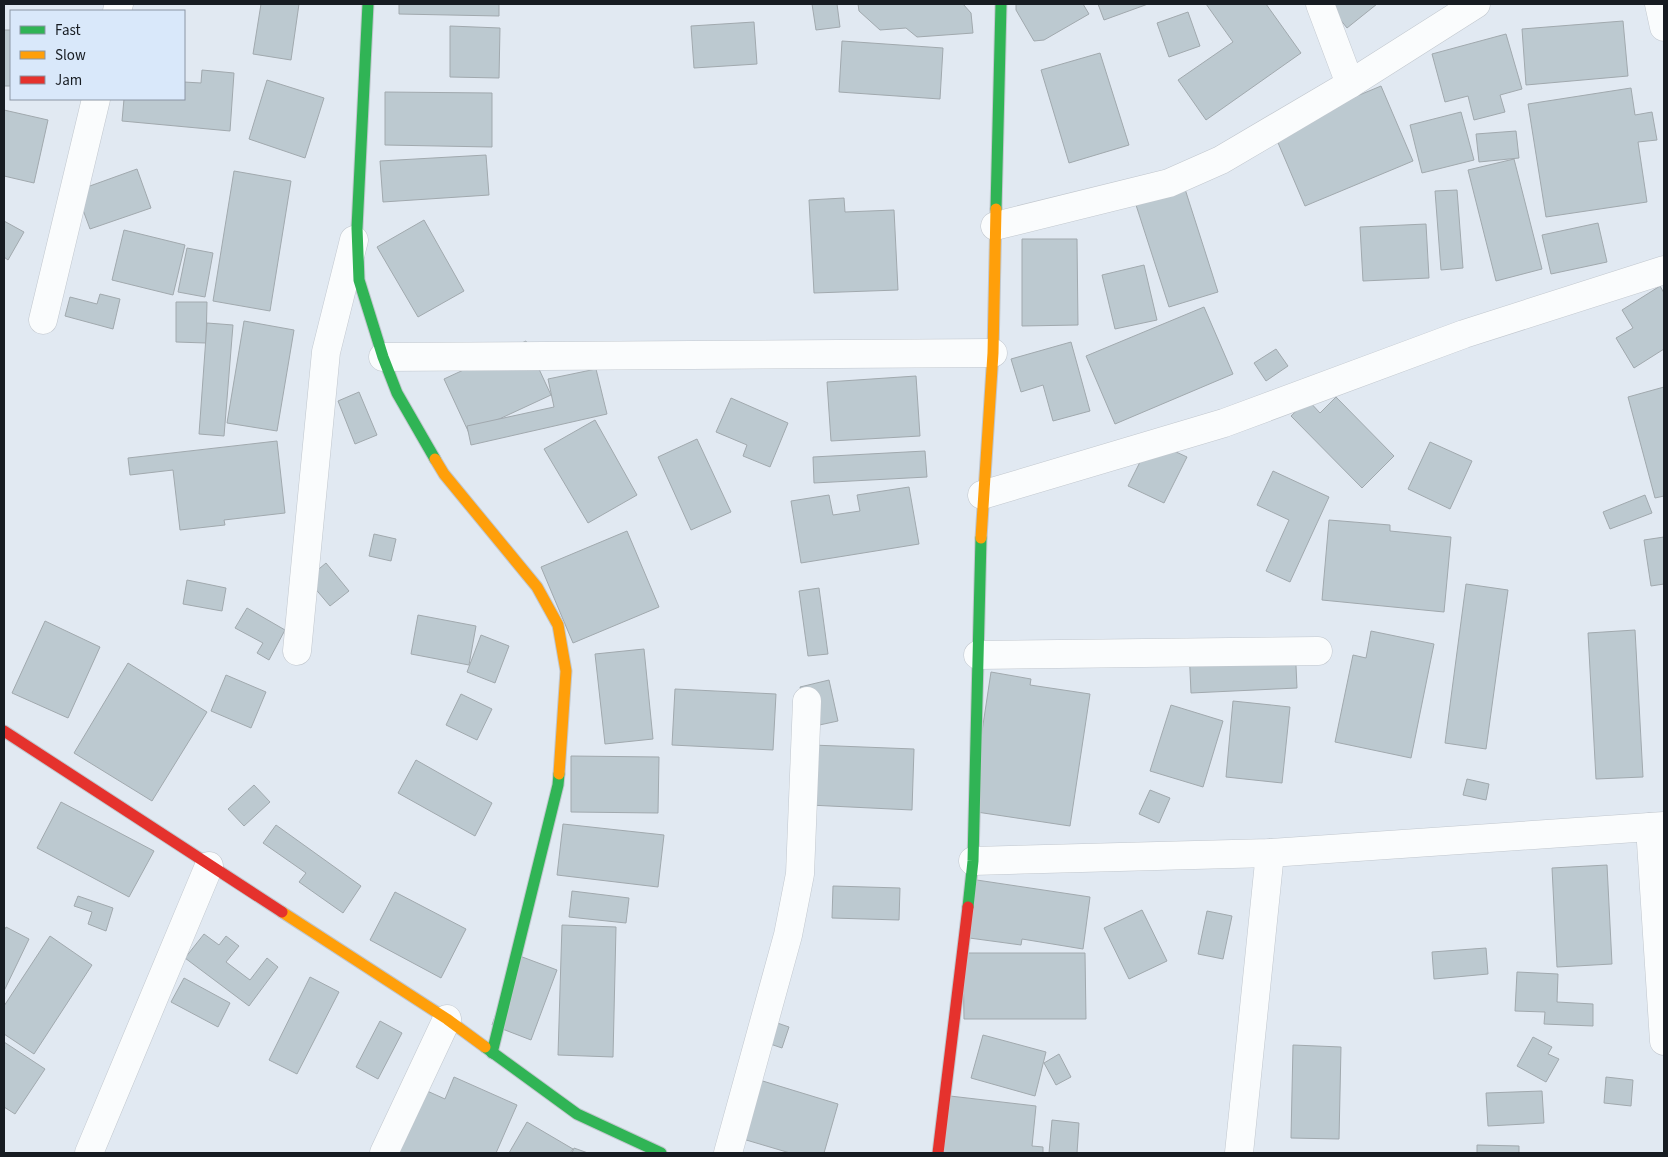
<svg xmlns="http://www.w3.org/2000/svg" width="1668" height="1157" font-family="'Source Sans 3',sans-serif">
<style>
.building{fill:#bcc9d0;stroke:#a1a9ae}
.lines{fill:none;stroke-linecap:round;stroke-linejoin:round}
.street-casing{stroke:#c1c7ce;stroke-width:29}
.fast-casing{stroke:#c1c7ce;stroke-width:13}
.slow-casing{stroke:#c1c7ce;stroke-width:13}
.jam-casing{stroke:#c1c7ce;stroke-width:13}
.street{stroke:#fafcfd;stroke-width:28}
.fast{stroke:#30b455;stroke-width:11}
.slow{stroke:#ff9f0a;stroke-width:11}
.jam{stroke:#e5322d;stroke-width:11}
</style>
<rect width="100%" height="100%" fill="#e1e9f2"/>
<g class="building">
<polygon points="261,4 299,4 291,60 253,54"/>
<polygon points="399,4 499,4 499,16 399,14"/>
<polygon points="812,4 837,4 840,27 816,30"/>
<polygon points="858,4 963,4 971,13 973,33 917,37 906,28 880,30 859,11"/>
<polygon points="1016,4 1083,4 1089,14 1044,40 1034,41 1016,10"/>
<polygon points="1098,4 1148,4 1104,20"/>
<polygon points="1206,4 1266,4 1301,53 1206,120 1178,80 1233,42"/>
<polygon points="1328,4 1377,4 1347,28"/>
<polygon points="1188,12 1200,46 1169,57 1157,23"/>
<polygon points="1623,21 1628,76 1526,85 1522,29"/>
<polygon points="754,22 757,64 694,68 691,26"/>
<polygon points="450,26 500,28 499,78 450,77"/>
<rect x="4" y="30" width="7" height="56"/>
<polygon points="1506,34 1522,89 1500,95 1505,112 1474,120 1468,96 1445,102 1432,54"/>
<polygon points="842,41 943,48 940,99 839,92"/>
<polygon points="1100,53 1129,145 1069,163 1041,70"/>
<polygon points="202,70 234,73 230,131 122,121 124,99 184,99 184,82 201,83"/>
<polygon points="267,80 324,98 305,158 249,139"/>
<polygon points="1381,86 1413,161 1305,206 1273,131"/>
<polygon points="1631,88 1635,115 1652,112 1657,140 1638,142 1647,202 1546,217 1528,104"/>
<polygon points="385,92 492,93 492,147 385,145"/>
<polygon points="4,110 48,120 34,183 4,176"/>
<polygon points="1461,112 1474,160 1422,173 1410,125"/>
<polygon points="1516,131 1519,158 1479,162 1476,134"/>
<polygon points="486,155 489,195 383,202 380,161"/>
<polygon points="1514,159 1542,269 1496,281 1468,170"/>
<polygon points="137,169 151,208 90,229 76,191"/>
<polygon points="234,171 291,181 270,311 213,301"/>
<polygon points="1185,189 1218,292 1169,307 1136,205"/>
<polygon points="1457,190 1463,268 1441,270 1435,191"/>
<polygon points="844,198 845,212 894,210 898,290 814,293 809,200"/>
<polygon points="424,220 464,291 418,317 377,247"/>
<polygon points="4,221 24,232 8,260 4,257"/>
<polygon points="1598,223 1607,262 1551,274 1542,235"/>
<polygon points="1426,224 1429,278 1363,281 1360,227"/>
<polygon points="124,230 185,245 173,295 112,280"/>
<polygon points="1022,239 1077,239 1078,325 1022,326"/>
<polygon points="187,248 213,253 205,297 178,292"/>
<polygon points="1144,265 1157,320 1115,329 1102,275"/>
<polygon points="1660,286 1664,293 1664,349 1634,368 1616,338 1633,328 1622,310"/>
<polygon points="100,294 120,299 113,329 65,316 70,297 97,304"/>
<polygon points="176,302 207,302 206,343 176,342"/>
<polygon points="1204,307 1233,374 1115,424 1086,356"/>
<polygon points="244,321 294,330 277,431 227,423"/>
<polygon points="207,323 233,325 224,436 199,434"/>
<polygon points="526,341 551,395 469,433 444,379"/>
<polygon points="1071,342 1090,411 1053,421 1043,385 1021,392 1011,359"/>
<polygon points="1276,349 1288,366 1266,381 1254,363"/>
<polygon points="596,369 607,414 471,445 467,426 554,407 548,379"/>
<polygon points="916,376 920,436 831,441 827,382"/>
<polygon points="1664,387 1664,496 1655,498 1628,397"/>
<polygon points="359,392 377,435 355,444 338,401"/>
<polygon points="1336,397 1394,456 1362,488 1291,416 1308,400 1320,413"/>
<polygon points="731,398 788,423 770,467 743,456 747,445 716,432"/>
<polygon points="595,420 637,495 588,523 544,449"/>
<polygon points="697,439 731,512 691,530 658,457"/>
<polygon points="277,441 285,513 224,520 225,525 180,530 173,470 130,475 128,458"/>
<polygon points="1430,442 1472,461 1450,509 1408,489"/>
<polygon points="1163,446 1187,457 1164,503 1128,486 1147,448"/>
<polygon points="925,451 927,477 814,483 813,457"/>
<polygon points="1273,471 1329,497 1290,582 1266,571 1289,520 1257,505"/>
<polygon points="909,487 919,544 801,563 791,501 829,495 833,515 860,511 857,495"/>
<polygon points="1645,495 1652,513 1610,529 1603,512"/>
<polygon points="1329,520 1390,525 1390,531 1451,537 1444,612 1322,600"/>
<polygon points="627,531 659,607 573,643 541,567"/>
<polygon points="374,534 396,539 391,561 369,556"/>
<polygon points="1664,537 1664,584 1651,586 1644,540"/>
<polygon points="326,563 349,591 330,606 307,579"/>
<polygon points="187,580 226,588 222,611 183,604"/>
<polygon points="1466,584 1508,590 1486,749 1445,743"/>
<polygon points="819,588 828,654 808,656 799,591"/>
<polygon points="247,608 285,630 269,660 257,653 263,643 235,628"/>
<polygon points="418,615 476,626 469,665 411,654"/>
<polygon points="45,621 100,647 68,718 12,693"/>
<polygon points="1635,630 1643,777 1596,779 1588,633"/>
<polygon points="1371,631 1434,644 1411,758 1335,742 1353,655 1366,658"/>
<polygon points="481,635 509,646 495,683 467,672"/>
<polygon points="1295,644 1297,688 1191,693 1189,648"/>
<polygon points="644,649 653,739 605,744 595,654"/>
<polygon points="128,663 207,712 152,801 74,753"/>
<polygon points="991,672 1031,679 1030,685 1090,694 1070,826 970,811"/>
<polygon points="226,675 266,692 251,728 211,711"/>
<polygon points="829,680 838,721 810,727 800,687"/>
<polygon points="675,689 776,694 773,750 672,745"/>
<polygon points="461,694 492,709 477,740 446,725"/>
<polygon points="1233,701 1290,707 1282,783 1226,777"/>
<polygon points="1171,705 1223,721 1203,787 1150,771"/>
<polygon points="812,745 914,749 912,810 809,805"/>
<polygon points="571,756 659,757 658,813 571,812"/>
<polygon points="416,760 492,803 475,836 398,793"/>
<polygon points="1467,779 1489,784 1486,800 1463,795"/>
<polygon points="254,785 270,802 244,826 228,809"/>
<polygon points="1150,790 1170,798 1159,823 1139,814"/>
<polygon points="61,802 154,851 129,897 37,848"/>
<polygon points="563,824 664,835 658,887 557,875"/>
<polygon points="276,825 361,886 343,913 299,882 306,873 263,843"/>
<polygon points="1607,865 1612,964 1557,967 1552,868"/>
<polygon points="970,879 1090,897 1083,949 1022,939 1021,945 962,937"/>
<polygon points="833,886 900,888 899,920 832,918"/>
<polygon points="572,891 629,898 626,923 569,917"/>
<polygon points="395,892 466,929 441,978 370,940"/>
<polygon points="78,896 113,908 106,931 88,924 92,912 74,906"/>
<polygon points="1142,910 1167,961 1129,979 1104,928"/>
<polygon points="1207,911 1232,916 1223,959 1198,954"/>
<polygon points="562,925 616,927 613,1057 558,1055"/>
<polygon points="6,927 29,939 4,991 4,931"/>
<polygon points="204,934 219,945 226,936 239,946 226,962 250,980 267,958 278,967 249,1006 185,958"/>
<polygon points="50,936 92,965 34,1054 4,1034 4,1006"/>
<polygon points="1486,948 1488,974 1434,979 1432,952"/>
<polygon points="963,953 1085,953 1086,1019 964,1019"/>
<polygon points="517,955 557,970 531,1040 492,1025"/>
<polygon points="1517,972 1558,974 1557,1002 1593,1004 1593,1026 1544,1024 1545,1012 1515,1011"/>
<polygon points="310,977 339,992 297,1074 269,1060"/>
<polygon points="184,978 230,1003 218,1027 171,1002"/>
<polygon points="757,1016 789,1027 782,1048 750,1037"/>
<polygon points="380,1021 402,1033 378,1079 356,1067"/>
<polygon points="983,1035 1046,1052 1035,1096 971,1078"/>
<polygon points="1533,1037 1552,1047 1548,1054 1559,1059 1546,1082 1517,1066"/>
<polygon points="4,1042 45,1069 15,1114 4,1107"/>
<polygon points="1293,1045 1341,1047 1339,1139 1291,1138"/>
<polygon points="1059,1054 1071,1077 1056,1085 1044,1063"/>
<polygon points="743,1075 838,1104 824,1153 790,1153 726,1134"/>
<polygon points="454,1077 517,1105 496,1153 387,1153 416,1086 445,1099"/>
<polygon points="1606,1077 1633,1080 1631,1106 1604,1103"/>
<polygon points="1542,1091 1544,1123 1488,1126 1486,1093"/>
<polygon points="950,1096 1036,1106 1032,1146 1043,1147 1043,1153 943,1153"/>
<polygon points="1052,1120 1079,1123 1077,1153 1049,1153"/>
<polygon points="527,1122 573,1149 570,1153 509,1153"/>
<polygon points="1477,1145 1519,1146 1519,1153 1477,1153"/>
<polygon points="574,1148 588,1153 572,1153"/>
</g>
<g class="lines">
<defs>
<g id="street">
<polyline points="1320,4 1350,84"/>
<polyline points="1659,4 1664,27"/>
<polyline points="117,11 119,4"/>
<polyline points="995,226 1169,183 1221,160 1350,84 1476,4"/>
<polyline points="43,320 96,99"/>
<polyline points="383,357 993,353"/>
<polyline points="982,495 1224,423 1464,334 1664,270"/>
<polyline points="297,651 326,352 354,240"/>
<polyline points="978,655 1318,651"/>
<polyline points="1650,827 1664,1041"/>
<polyline points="973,861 1270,853 1664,826"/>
<polyline points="89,1153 209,866"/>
<polyline points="384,1153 447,1019"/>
<polyline points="728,1153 788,935 800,874 807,701"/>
<polyline points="1239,1153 1270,853"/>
</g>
<g id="fast">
<polyline points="368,4 357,228 359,280 383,357 397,393 435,459"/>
<polyline points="996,209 1001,4"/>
<polyline points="968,907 973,861 981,538"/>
<polyline points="485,1047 577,1114 661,1153"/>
<polyline points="492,1053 558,785 559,774"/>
</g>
<g id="slow">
<polyline points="435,459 444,474 537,587 558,625 566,671 559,774"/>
<polyline points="981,538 993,353 996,209"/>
<polyline points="282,912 447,1019 485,1047"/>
</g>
<g id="jam">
<polyline points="4,731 282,912"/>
<polyline points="938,1153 968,907"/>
</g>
</defs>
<use href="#street" class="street-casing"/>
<use href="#fast" class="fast-casing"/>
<use href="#slow" class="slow-casing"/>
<use href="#jam" class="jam-casing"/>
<use href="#street" class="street"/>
<use href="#fast" class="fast"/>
<use href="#slow" class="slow"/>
<use href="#jam" class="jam"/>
</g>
<rect width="1668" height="1157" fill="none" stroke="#171c22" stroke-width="10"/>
<rect x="10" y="10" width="175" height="90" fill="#d9e8fa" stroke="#8b96a4"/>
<rect x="20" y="26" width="25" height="8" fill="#30b455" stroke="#8b96a4"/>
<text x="55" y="35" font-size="15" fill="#171c22">Fast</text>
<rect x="20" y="51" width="25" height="8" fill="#ff9f0a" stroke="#8b96a4"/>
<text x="55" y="60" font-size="15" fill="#171c22">Slow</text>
<rect x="20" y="76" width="25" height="8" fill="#e5322d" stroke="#8b96a4"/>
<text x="55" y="85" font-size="15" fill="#171c22">Jam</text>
</svg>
